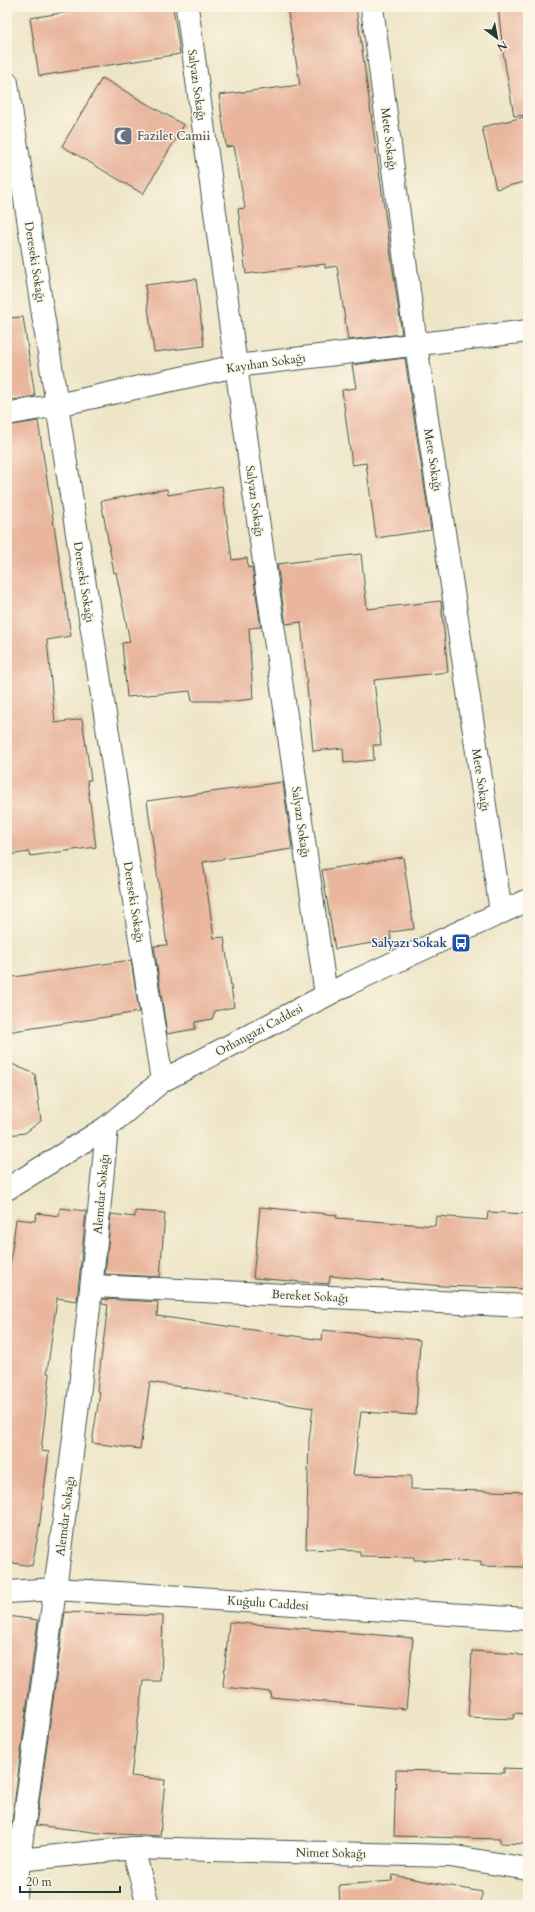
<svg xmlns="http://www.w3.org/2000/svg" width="535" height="1912" font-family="Cardo,serif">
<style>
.building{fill:#e9b59d}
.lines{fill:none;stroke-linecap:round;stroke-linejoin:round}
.minor-casing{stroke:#3e564a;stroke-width:24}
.minor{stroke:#fff;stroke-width:22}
.labels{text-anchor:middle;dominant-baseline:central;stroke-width:3;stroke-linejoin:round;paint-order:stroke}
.street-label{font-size:12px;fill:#1f3d34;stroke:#fcf5e5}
.worship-label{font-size:12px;font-weight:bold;fill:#5b616d;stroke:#fcf5e5;text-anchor:start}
.transit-label{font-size:12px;font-weight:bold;fill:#164399;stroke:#fcf5e5;text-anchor:end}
</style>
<rect width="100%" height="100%" fill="#fcf5e5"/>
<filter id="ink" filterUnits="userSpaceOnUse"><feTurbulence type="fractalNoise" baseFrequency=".025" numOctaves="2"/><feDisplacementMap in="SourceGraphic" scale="8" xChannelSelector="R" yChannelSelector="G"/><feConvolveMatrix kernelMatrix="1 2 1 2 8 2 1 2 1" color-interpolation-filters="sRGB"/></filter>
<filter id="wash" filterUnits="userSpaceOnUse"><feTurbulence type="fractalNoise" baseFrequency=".012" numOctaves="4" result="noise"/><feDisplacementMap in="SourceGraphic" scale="16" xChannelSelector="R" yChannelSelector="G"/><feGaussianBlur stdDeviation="0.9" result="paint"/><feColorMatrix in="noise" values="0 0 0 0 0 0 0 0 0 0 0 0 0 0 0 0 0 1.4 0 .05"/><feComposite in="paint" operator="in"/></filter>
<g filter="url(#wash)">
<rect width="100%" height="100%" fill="#eee5c7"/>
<g id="blocks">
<g class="building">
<polygon points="100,7 173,7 180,54 39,76 30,18"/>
<polygon points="287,7 356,7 402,334 348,340 337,266 325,268 325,264 246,274 238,209 245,208 234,146 226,147 219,95 300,85"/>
<polygon points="498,7 528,7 528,115 514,116 503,52"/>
<polygon points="102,78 184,125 143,194 62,146"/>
<polygon points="528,116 528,181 496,189 482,127"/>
<polygon points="196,279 204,346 154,352 145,285"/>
<polygon points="23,317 35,396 7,401 7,318"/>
<polygon points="405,358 431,530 376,538 366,463 352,465 342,390 356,388 352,365"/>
<polygon points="38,421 71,636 47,640 55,723 82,719 91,780 87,780 96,847 30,856 29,852 7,855 7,426"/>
<polygon points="222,486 232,560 247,558 248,568 252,567 261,627 249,628 253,699 234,701 192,701 190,691 127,697 122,643 130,642 116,572 114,573 101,501 167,489 168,495"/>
<polygon points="361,554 367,609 441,601 448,672 374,680 381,745 373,745 374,760 344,763 343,748 313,751 301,622 286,624 277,564"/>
<polygon points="283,782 292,849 203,862 214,938 224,937 234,1007 215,1011 212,1019 195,1022 195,1029 167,1034 154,946 167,945 147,801"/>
<polygon points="403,857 414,929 390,932 391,940 335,949 322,870"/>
<polygon points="131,960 139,1012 7,1032 7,978"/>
<polygon points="7,1062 35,1074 41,1121 25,1133 7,1135"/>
<polygon points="260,1207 337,1215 336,1218 435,1226 436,1216 487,1220 488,1212 528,1214 528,1289 443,1286 330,1276 329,1284 253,1278"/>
<polygon points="60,1208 86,1211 77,1301 57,1298 47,1373 50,1374 41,1451 49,1452 39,1529 32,1566 7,1562 7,1289 16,1219 35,1221 37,1213 59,1216"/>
<polygon points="135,1211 165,1213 160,1277 105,1274 111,1214 135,1217"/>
<polygon points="102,1299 158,1302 157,1316 322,1340 323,1330 420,1340 416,1415 361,1412 353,1475 411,1476 411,1489 528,1492 527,1567 481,1566 481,1561 414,1560 414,1557 360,1556 360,1551 306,1549 309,1441 313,1408 150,1382 140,1449 92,1443 100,1392 97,1391 108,1305 102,1304"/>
<polygon points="65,1612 163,1616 161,1681 143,1681 131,1776 165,1780 160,1836 101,1833 36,1825"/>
<polygon points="7,1616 38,1620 12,1822 7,1821"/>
<polygon points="229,1622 413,1638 406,1709 270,1697 271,1692 223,1687"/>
<polygon points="472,1651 518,1654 518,1655 528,1656 528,1714 514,1713 514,1719 468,1717"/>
<polygon points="504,1768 528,1769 528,1844 500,1843 500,1839 394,1836 396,1770 504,1773"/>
<polygon points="393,1875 482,1892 481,1905 340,1905 339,1885 392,1881"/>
</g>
</g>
</g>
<g filter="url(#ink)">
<use href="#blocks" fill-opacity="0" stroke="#3e564a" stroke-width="1"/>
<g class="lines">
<defs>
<g id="minor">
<polyline points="187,7 236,366 326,995"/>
<polyline points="372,7 416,345 501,912"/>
<polyline points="7,83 162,1081"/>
<polyline points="7,414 57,405 236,366 528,331"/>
<polyline points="7,1189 107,1127 162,1081 348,984 528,900"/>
<polyline points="93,1286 528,1306"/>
<polyline points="7,1592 56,1589 528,1619"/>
<polyline points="133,1848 148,1905"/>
<polyline points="19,1860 133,1848 450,1856 528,1869"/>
<path d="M15 1905 19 1860C52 1616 85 1372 107 1127"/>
</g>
</defs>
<use href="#minor" class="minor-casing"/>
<use href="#minor" class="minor"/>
</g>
</g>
<defs>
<symbol id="mosque-square" viewBox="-11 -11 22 22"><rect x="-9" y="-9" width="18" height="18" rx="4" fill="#6b7280" stroke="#fcf5e5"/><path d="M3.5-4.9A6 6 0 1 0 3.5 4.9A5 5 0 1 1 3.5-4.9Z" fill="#fff"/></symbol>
<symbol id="bus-square" viewBox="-11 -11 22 22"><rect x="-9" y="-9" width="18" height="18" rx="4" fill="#1a4fb4" stroke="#fcf5e5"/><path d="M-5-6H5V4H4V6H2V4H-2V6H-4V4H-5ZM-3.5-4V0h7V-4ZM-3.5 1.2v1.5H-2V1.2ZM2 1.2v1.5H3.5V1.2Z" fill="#fff"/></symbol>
</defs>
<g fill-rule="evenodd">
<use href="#mosque-square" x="112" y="125" width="22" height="22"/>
<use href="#bus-square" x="450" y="932" width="22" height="22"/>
</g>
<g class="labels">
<g class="street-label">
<text transform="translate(197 85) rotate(82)">Salyazı Sokağı</text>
<text transform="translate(389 139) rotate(83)">Mete Sokağı</text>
<text transform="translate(35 262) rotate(81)">Dereseki Sokağı</text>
<text transform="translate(266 363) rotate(-8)">Kayıhan Sokağı</text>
<text transform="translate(433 460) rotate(81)">Mete Sokağı</text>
<text transform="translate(255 501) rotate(82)">Salyazı Sokağı</text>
<text transform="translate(84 582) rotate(81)">Dereseki Sokağı</text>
<text transform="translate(481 780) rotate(81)">Mete Sokağı</text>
<text transform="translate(301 822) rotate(82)">Salyazı Sokağı</text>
<text transform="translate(134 902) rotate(81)">Dereseki Sokağı</text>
<text transform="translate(259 1030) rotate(-28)">Orhangazi Caddesi</text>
<text transform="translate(101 1194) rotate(-85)">Alemdar Sokağı</text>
<text transform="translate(310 1296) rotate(3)">Bereket Sokağı</text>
<text transform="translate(65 1516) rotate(-83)">Alemdar Sokağı</text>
<text transform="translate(268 1603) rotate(4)">Kuğulu Caddesi</text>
<text transform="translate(331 1853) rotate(1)">Nimet Sokağı</text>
</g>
<g class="worship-label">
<text x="137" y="136">Fazilet Camii</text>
</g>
<g class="transit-label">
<text x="447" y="943">Salyazı Sokak</text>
</g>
</g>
<rect width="535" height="1912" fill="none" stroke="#fcf5e5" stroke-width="24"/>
<g transform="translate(497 38) rotate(148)" stroke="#fcf5e5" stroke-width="3" paint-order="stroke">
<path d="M0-3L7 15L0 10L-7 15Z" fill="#1f3d34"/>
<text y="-6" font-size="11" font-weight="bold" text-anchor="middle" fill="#1f3d34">N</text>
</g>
<path d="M20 1886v6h100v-6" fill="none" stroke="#1f3d34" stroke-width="2"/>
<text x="26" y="1886" font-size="12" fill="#1f3d34" stroke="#fcf5e5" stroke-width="3" paint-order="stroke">20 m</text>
</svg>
